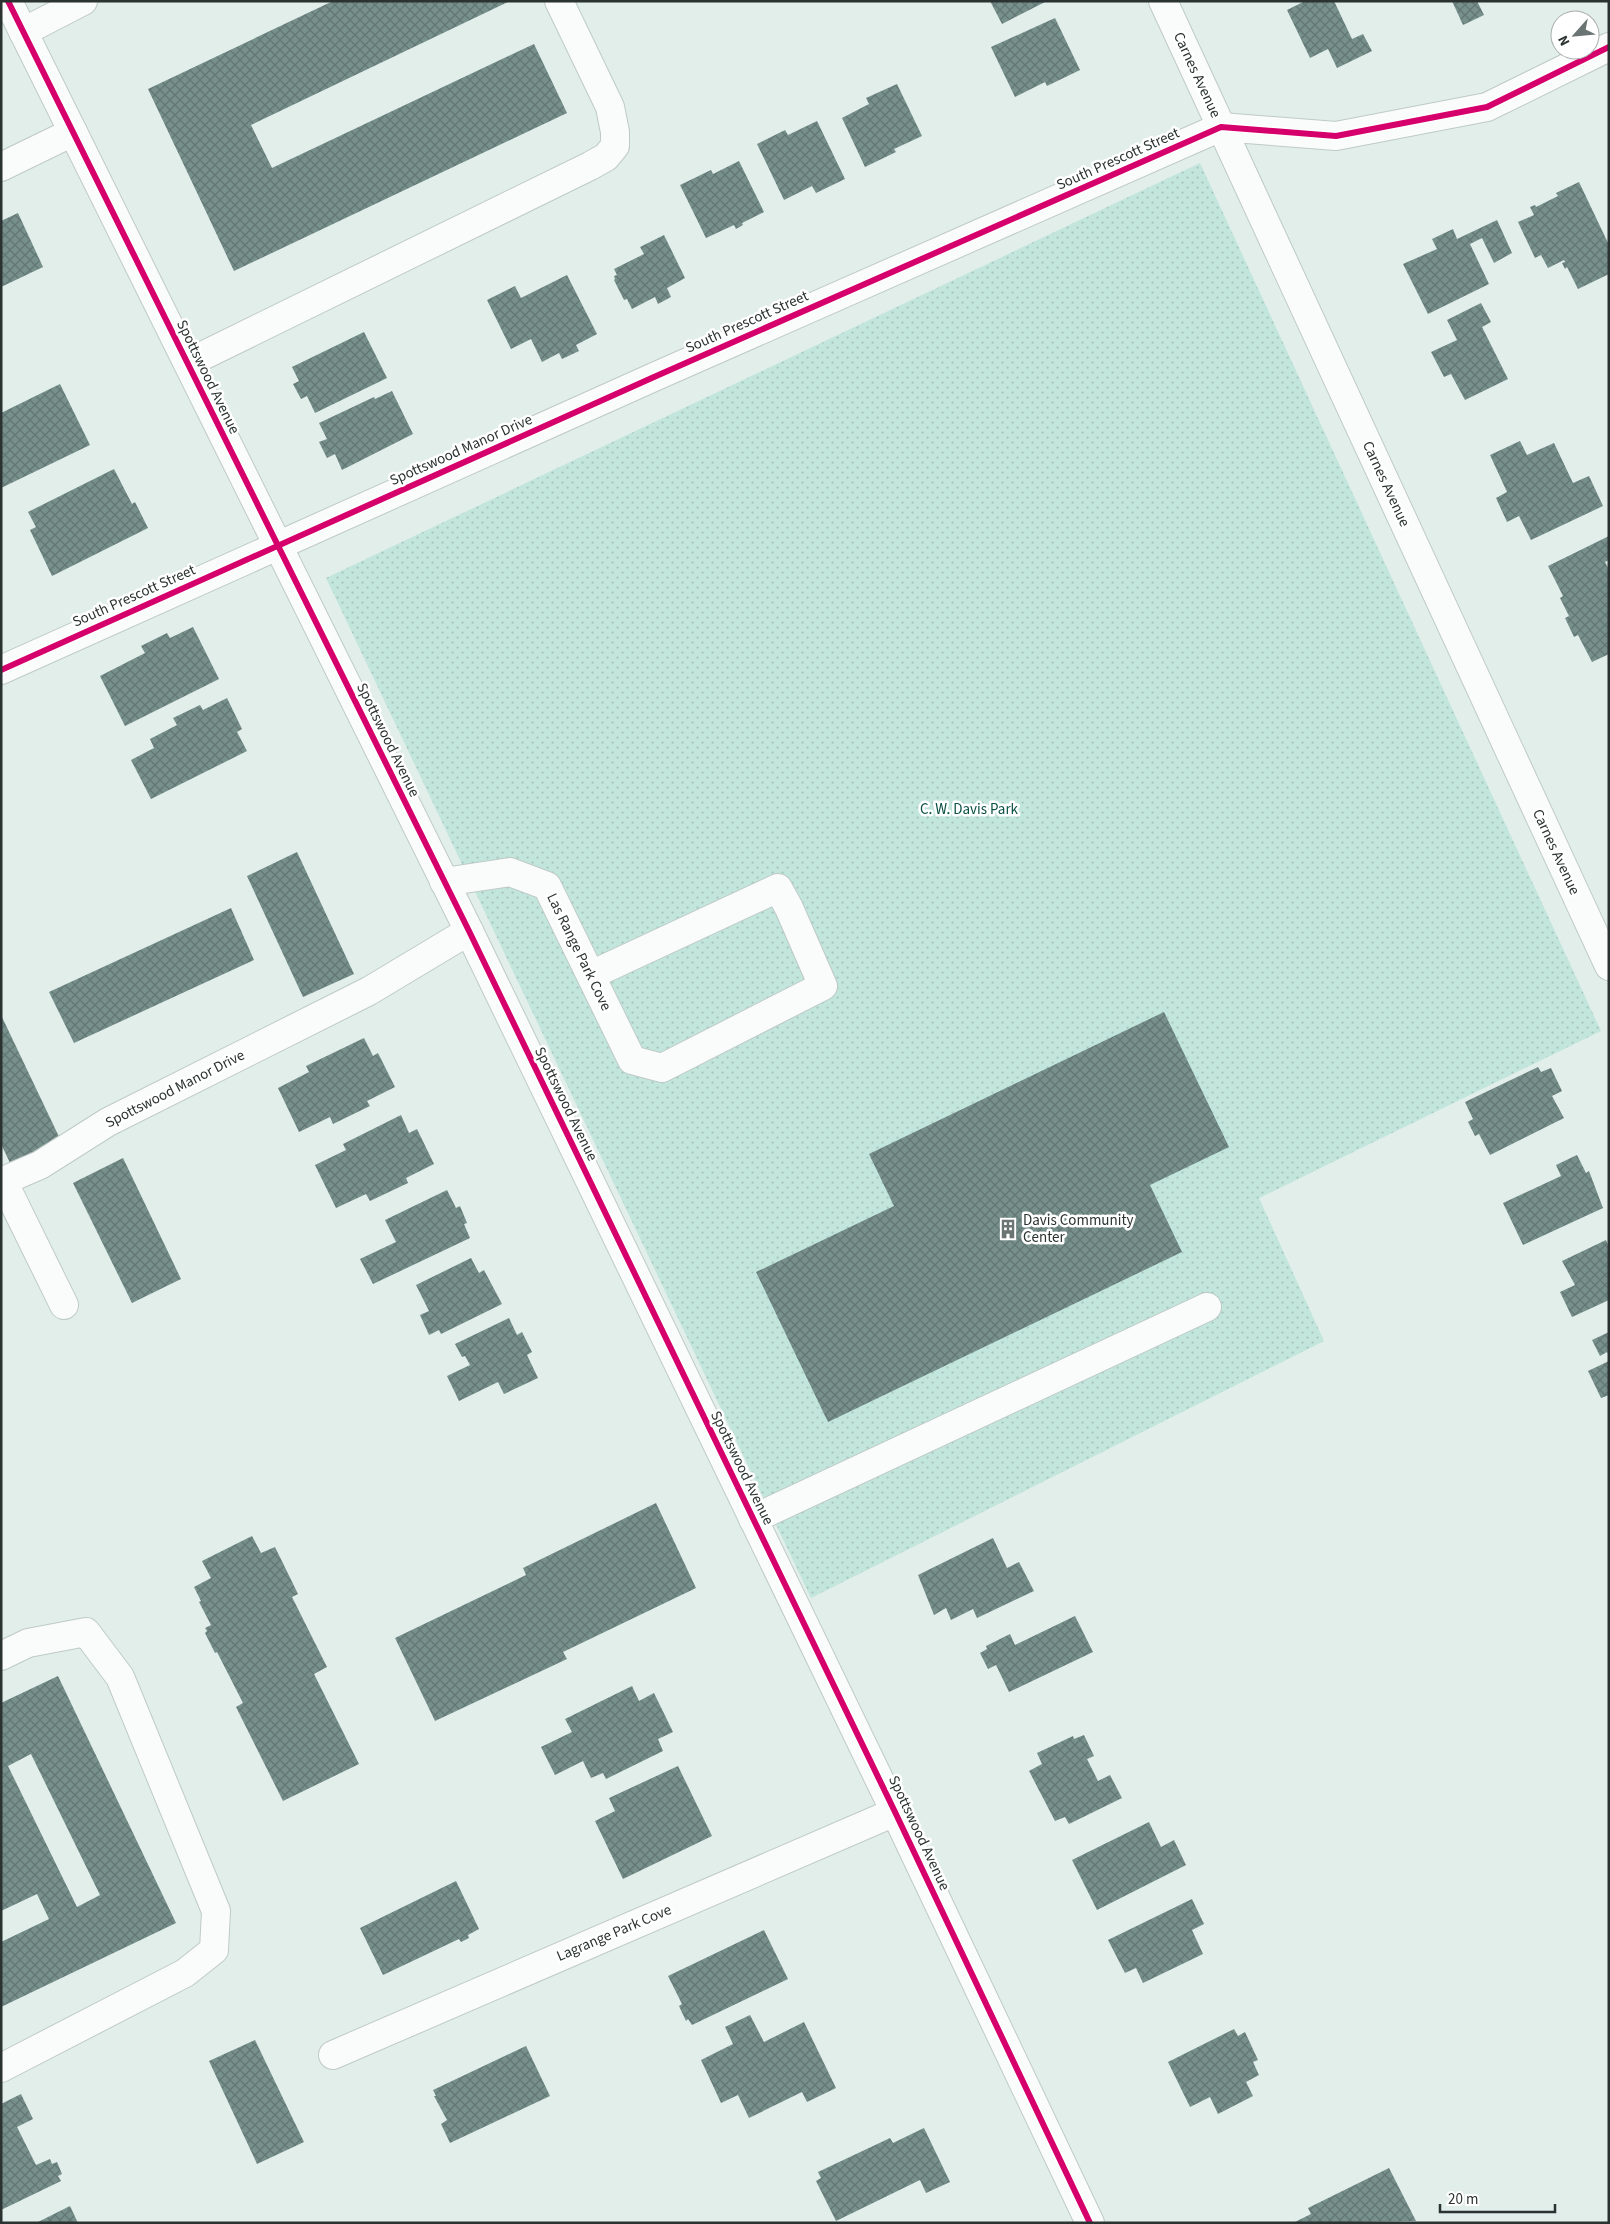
<svg xmlns="http://www.w3.org/2000/svg" width="1610" height="2224" font-family="'Source Sans 3',sans-serif">
<style>
.park{fill:url(#park-dots)}
.building{fill:url(#building-cross-hatch);fill-rule:evenodd}
.lines{fill:none;stroke-linecap:round;stroke-linejoin:round}
.minor-casing{stroke:#bfcac6;stroke-width:30}
.minor{stroke:#fafcfc;stroke-width:28}
.cycleway-casing{stroke:#fff;stroke-width:9}
.cycleway{stroke:#d6006c;stroke-width:6}
.labels{text-anchor:middle;dominant-baseline:central;stroke-width:5;stroke-linejoin:round;paint-order:stroke}
.street-label{font-size:15px;fill:#2a3331;stroke:#fff}
.park-label{font-size:15px;fill:#0a5044;stroke:#fff}
.poi-label{font-size:15px;fill:#2a3331;stroke:#fff;text-anchor:start}
</style>
<defs>
<pattern id="park-dots" width="8" height="8" patternUnits="userSpaceOnUse" patternTransform="scale(1.25)"><rect width="8" height="8" fill="#c2e5dc"/><path d="M2 2h.1M6 6h.1" fill="none" stroke="#a7c5bd" stroke-width="1.8" stroke-linecap="round"/></pattern>
<pattern id="building-cross-hatch" width="8" height="8" patternUnits="userSpaceOnUse" patternTransform="scale(1.25)"><rect width="8" height="8" fill="#77908c"/><path d="M0 0l8 8M0 8l8-8" fill="none" stroke="#627673"/></pattern>
</defs>
<rect width="100%" height="100%" fill="#e1eeea"/>
<polygon class="park" points="1200,163 1601,1031 1259,1198 1324,1341 811,1598 326,578"/>
<g class="building">
<polygon points="333,1 510,1 251,125 272,168 534,44 567,113 234,271 148,89"/>
<polygon points="990,1 1047,1 1002,24"/>
<polygon points="1305,1 1334,1 1352,39 1363,34 1372,51 1337,68 1328,49 1310,58 1287,10"/>
<polygon points="1452,1 1477,1 1484,15 1463,25"/>
<polygon points="1055,18 1080,70 1047,86 1045,82 1015,97 991,47"/>
<polygon points="897,84 922,136 894,149 896,152 865,167 842,118 869,104 866,98"/>
<polygon points="817,121 845,179 816,193 812,186 784,200 757,144 785,130 788,135"/>
<polygon points="739,161 764,212 742,223 743,225 736,229 734,225 706,238 680,185 711,170 713,174"/>
<polygon points="1579,182 1609,245 1609,274 1578,289 1567,267 1565,269 1562,263 1565,262 1564,260 1548,268 1541,255 1535,258 1518,222 1534,215 1530,207 1535,205 1536,207 1558,196 1556,193"/>
<polygon points="18,213 43,267 1,287 1,221"/>
<polygon points="1497,220 1512,253 1494,263 1482,238 1470,244 1489,284 1428,314 1403,264 1437,249 1432,239 1453,229 1457,239"/>
<polygon points="664,235 685,278 667,288 671,297 658,304 655,297 632,309 627,299 624,300 614,280 615,279 614,276 617,275 614,269 644,254 640,247"/>
<polygon points="567,275 597,334 576,345 579,351 562,359 559,353 542,362 531,339 511,349 487,300 515,286 521,298"/>
<polygon points="1481,303 1491,322 1482,327 1508,379 1465,400 1451,374 1444,377 1431,352 1457,340 1447,320"/>
<polygon points="364,332 387,378 315,413 307,396 301,399 293,384 299,381 292,367"/>
<polygon points="60,384 90,445 1,488 1,413"/>
<polygon points="392,391 413,434 342,470 335,454 327,458 319,442 327,439 319,423 374,397 375,399"/>
<polygon points="1520,441 1527,455 1554,443 1573,483 1589,476 1603,506 1531,540 1519,516 1507,522 1496,498 1507,492 1490,455"/>
<polygon points="114,469 132,504 135,502 148,528 52,576 30,530 36,527 28,512"/>
<polygon points="1609,536 1609,560 1605,562 1609,570 1609,654 1592,662 1578,635 1574,637 1565,618 1569,616 1560,598 1563,596 1548,566"/>
<polygon points="193,627 219,679 125,726 100,676 145,653 141,646 167,633 170,638"/>
<polygon points="227,698 242,729 237,732 247,751 151,799 131,760 154,748 150,739 177,725 173,718 200,705 203,710"/>
<polygon points="297,852 354,974 303,997 247,876"/>
<polygon points="231,908 254,960 74,1043 49,992"/>
<polygon points="1164,1012 1229,1147 1150,1185 1182,1252 828,1422 756,1272 894,1206 869,1154"/>
<polygon points="1,1015 62,1143 12,1167 1,1144"/>
<polygon points="364,1038 373,1056 378,1053 395,1087 367,1101 370,1106 333,1124 330,1117 299,1132 278,1088 309,1072 306,1066"/>
<polygon points="1538,1067 1541,1072 1551,1068 1562,1091 1552,1096 1564,1118 1490,1155 1479,1134 1475,1136 1468,1122 1473,1119 1465,1102"/>
<polygon points="401,1115 409,1133 417,1129 434,1164 406,1178 408,1183 370,1201 366,1194 336,1208 315,1165 346,1150 343,1144"/>
<polygon points="1577,1155 1586,1173 1589,1171 1603,1208 1523,1245 1503,1203 1561,1176 1556,1165"/>
<polygon points="123,1158 181,1279 132,1303 73,1183"/>
<polygon points="447,1190 456,1208 460,1206 467,1223 464,1224 470,1238 373,1284 360,1259 396,1242 385,1220"/>
<polygon points="1606,1240 1609,1247 1609,1300 1572,1317 1560,1292 1575,1285 1562,1261"/>
<polygon points="471,1258 479,1273 484,1270 502,1304 441,1334 439,1330 429,1335 420,1315 429,1311 416,1285"/>
<polygon points="509,1318 517,1335 522,1332 532,1352 527,1355 538,1378 504,1394 498,1382 459,1401 447,1376 470,1365 465,1356 462,1357 455,1344"/>
<polygon points="1609,1332 1609,1355 1607,1352 1600,1356 1592,1340"/>
<polygon points="1609,1361 1609,1395 1601,1398 1588,1371"/>
<polygon points="656,1503 696,1588 563,1652 567,1659 435,1721 395,1638 526,1575 523,1568"/>
<polygon points="252,1536 261,1553 275,1547 298,1594 292,1597 327,1667 314,1674 359,1764 283,1801 236,1707 243,1703 217,1652 215,1653 205,1633 207,1631 205,1628 211,1625 199,1602 201,1601 194,1587 211,1578 202,1561"/>
<polygon points="993,1538 1007,1568 1019,1562 1034,1591 977,1618 973,1609 951,1620 946,1608 934,1615 918,1575"/>
<polygon points="1075,1616 1093,1652 1009,1692 996,1665 988,1669 980,1653 987,1649 986,1646 1010,1634 1015,1645"/>
<path d="M58 1676 176 1923 1 2007V1942L49 1919 37 1894 1 1911V1703ZM31 1754 100 1895 77 1907 8 1766Z"/>
<polygon points="632,1686 639,1701 654,1693 673,1732 658,1739 663,1751 606,1779 603,1773 591,1778 583,1761 555,1775 541,1747 572,1732 565,1719"/>
<polygon points="1084,1735 1094,1756 1087,1759 1098,1781 1110,1775 1122,1798 1069,1824 1065,1817 1055,1821 1029,1771 1042,1764 1037,1753 1073,1736 1074,1739"/>
<polygon points="678,1766 712,1836 623,1879 595,1821 615,1811 609,1798"/>
<polygon points="1149,1822 1161,1847 1174,1840 1186,1865 1097,1910 1072,1860"/>
<polygon points="456,1881 479,1929 468,1935 469,1938 461,1942 459,1939 383,1975 360,1928"/>
<polygon points="1192,1899 1204,1924 1192,1930 1203,1954 1143,1983 1136,1968 1125,1973 1108,1940"/>
<polygon points="764,1930 788,1979 692,2025 688,2019 686,2021 679,2006 682,2004 668,1976"/>
<polygon points="750,2015 764,2042 804,2022 836,2088 807,2102 802,2092 749,2118 738,2095 721,2103 701,2060 733,2044 725,2027"/>
<polygon points="1234,2029 1238,2036 1245,2032 1258,2060 1253,2062 1259,2075 1246,2082 1253,2096 1218,2114 1210,2097 1190,2107 1168,2062"/>
<polygon points="255,2040 304,2142 257,2164 209,2061"/>
<polygon points="526,2046 550,2096 450,2143 441,2124 447,2120 434,2096 436,2096 433,2090"/>
<polygon points="21,2094 33,2119 17,2127 36,2165 50,2159 52,2164 57,2162 62,2174 58,2176 61,2181 1,2210 1,2104"/>
<polygon points="924,2128 950,2182 926,2193 920,2180 836,2221 816,2181 821,2178 818,2172 890,2138 893,2143"/>
<polygon points="1389,2168 1416,2221 1293,2223 1311,2214 1308,2208"/>
<polygon points="70,2206 78,2223 36,2223"/>
</g>
<g class="lines">
<defs>
<g id="minor">
<polyline points="8,1 469,931 895,1812 1090,2223"/>
<polyline points="1163,1 1609,966"/>
<polyline points="23,32 83,1"/>
<polyline points="1,167 73,132"/>
<polyline points="188,363 590,166 606,157 615,146 615,132 610,107 559,1"/>
<polyline points="1,670 654,377 1221,127 1336,136 1487,107 1609,47"/>
<polyline points="444,882 510,872 547,886 632,1060 662,1068 823,986 789,908 778,888 591,975"/>
<polyline points="64,1305 3,1181 40,1165 108,1122 369,991 469,931"/>
<polyline points="753,1519 1207,1307"/>
<polyline points="1,1656 28,1643 86,1632 120,1677 216,1911 214,1950 185,1973 1,2068"/>
<polyline points="333,2055 895,1812"/>
</g>
</defs>
<use href="#minor" class="minor-casing"/>
<use href="#minor" class="minor"/>
<defs>
<g id="cycleway">
<polyline points="8,1 469,931 895,1812 1090,2223"/>
<polyline points="1,670 654,377 1221,127 1336,136 1487,107 1609,47"/>
</g>
</defs>
<use href="#cycleway" class="cycleway-casing"/>
<use href="#cycleway" class="cycleway"/>
</g>
<defs>
<symbol id="building-bare" viewBox="-9 -9 18 18"><path d="M-4-6H4V6H1V3H-1V6H-4ZM-2.5-4.3h1.7v1.8h-1.7ZM.8-4.3h1.7v1.8H.8ZM-2.5-1h1.7V.8h-1.7ZM.8-1h1.7V.8H.8Z" fill="#6a7472" stroke="#fff" stroke-width="2.5" paint-order="stroke"/></symbol>
</defs>
<g fill-rule="evenodd">
<use href="#building-bare" x="994" y="1215" width="28" height="28"/>
</g>
<g class="labels">
<g class="street-label">
<text transform="translate(1197 75) rotate(65)">Carnes Avenue</text>
<text transform="translate(1118 159) rotate(-24)">South Prescott Street</text>
<text transform="translate(747 322) rotate(-24)">South Prescott Street</text>
<text transform="translate(208 377) rotate(64)">Spottswood Avenue</text>
<text transform="translate(461 450) rotate(-24)">Spottswood Manor Drive</text>
<text transform="translate(1386 484) rotate(65)">Carnes Avenue</text>
<text transform="translate(134 596) rotate(-24)">South Prescott Street</text>
<text transform="translate(388 740) rotate(64)">Spottswood Avenue</text>
<text transform="translate(1556 852) rotate(65)">Carnes Avenue</text>
<text transform="translate(579 952) rotate(64)">Las Range Park Cove</text>
<text transform="translate(175 1089) rotate(-27)">Spottswood Manor Drive</text>
<text transform="translate(566 1104) rotate(64)">Spottswood Avenue</text>
<text transform="translate(742 1468) rotate(64)">Spottswood Avenue</text>
<text transform="translate(919 1833) rotate(65)">Spottswood Avenue</text>
<text transform="translate(614 1933) rotate(-23)">Lagrange Park Cove</text>
</g>
<g class="park-label">
<text x="969" y="809">C. W. Davis Park</text>
</g>
<g class="poi-label">
<text x="1023" y="1220">Davis Community<tspan x="1023" dy="17">Center</tspan></text>
</g>
</g>
<rect width="1610" height="2224" fill="none" stroke="#2a3331" stroke-width="5"/>
<g transform="translate(1575 35) rotate(243)"><circle r="24" fill="#ffffff" stroke="#aaadad"/>
<path d="M0-4L9 19L0 12L-9 19Z" fill="#6a7472"/>
<text y="-8" font-size="14" font-weight="bold" text-anchor="middle" fill="#2a3331">N</text>
</g>
<path d="M1440 2204v8h115v-8" fill="none" stroke="#2a3331" stroke-width="2.5"/>
<text x="1448" y="2204" font-size="15" fill="#2a3331" stroke="#ffffff" stroke-width="4" paint-order="stroke">20 m</text>
</svg>
